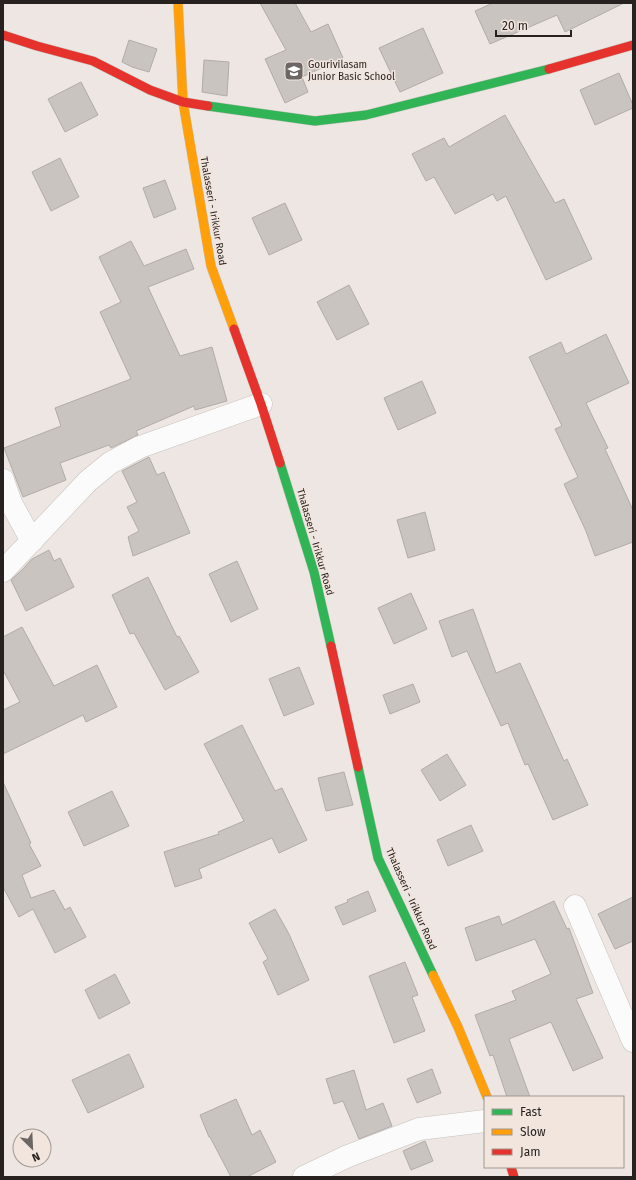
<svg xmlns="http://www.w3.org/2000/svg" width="636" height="1180" font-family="'Fira Sans',sans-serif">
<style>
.building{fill:#c9c4c0;stroke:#b1aca9}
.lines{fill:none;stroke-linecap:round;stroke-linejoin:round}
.street-casing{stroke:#c7c2be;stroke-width:23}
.fast-casing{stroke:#c7c2be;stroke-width:10}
.slow-casing{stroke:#c7c2be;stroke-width:10}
.jam-casing{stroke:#c7c2be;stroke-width:10}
.street{stroke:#fcfbfb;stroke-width:22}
.fast{stroke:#30b455;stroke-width:9}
.slow{stroke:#ff9f0a;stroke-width:9}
.jam{stroke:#e5322d;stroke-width:9}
.labels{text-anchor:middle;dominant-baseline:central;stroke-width:3;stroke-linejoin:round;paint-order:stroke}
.poi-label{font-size:10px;fill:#272220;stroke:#f1e5de;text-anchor:start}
.street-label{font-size:10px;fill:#272220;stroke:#f1e5de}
</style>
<rect width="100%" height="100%" fill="#ede6e2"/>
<g class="building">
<polygon points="260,3 295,3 311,32 328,24 343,58 302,77 308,92 285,103 265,59 286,50"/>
<polygon points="493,3 624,3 565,32 557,15 490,44 475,11"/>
<polygon points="423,28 443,73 400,92 379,48"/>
<polygon points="129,40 157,49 149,72 132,67 122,62"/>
<polygon points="204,60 229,62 227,96 202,92"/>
<polygon points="619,73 633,105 633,108 595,125 580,90"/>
<polygon points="81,82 98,115 65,132 48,99"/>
<polygon points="505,115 555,203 564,199 592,259 546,280 506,196 497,201 493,194 455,214 434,177 426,181 412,154 444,138 449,147"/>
<polygon points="60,158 79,197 51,211 32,172"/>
<polygon points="165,180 176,209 154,218 143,188"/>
<polygon points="285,203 302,240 269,255 252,218"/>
<polygon points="131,241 144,266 186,249 194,269 148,287 180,356 212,347 227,401 195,410 194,406 136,431 138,435 111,448 109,445 60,463 66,480 23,497 4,448 61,426 55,408 131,379 100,312 121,302 99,257"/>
<polygon points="349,285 369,324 337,340 317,302"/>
<polygon points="606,334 629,383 586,403 608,448 605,449 633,510 633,542 595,556 586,531 564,484 578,477 555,429 562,426 529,357 561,342 566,354"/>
<polygon points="422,381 436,413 398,430 384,398"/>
<polygon points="149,457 157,475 164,472 190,533 133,556 128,537 139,531 127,507 137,502 122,471"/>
<polygon points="425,512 435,550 408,558 397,520"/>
<polygon points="49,550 54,561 60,558 74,587 26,611 11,580 23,569 32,559"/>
<polygon points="237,561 258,609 231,622 209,574"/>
<polygon points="148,577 177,637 179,636 199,672 165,690 134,633 130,634 112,595"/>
<polygon points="411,593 427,629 394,644 378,608"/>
<polygon points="473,609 496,673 520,663 564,761 567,759 588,805 553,820 528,764 525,765 508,723 501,726 467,651 452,657 439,621"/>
<polygon points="22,627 54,686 97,665 117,707 86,722 83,715 3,754 3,710 20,702 3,670 3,637"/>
<polygon points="299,667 314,704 284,716 269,679"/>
<polygon points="413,684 420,702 390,714 383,695"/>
<polygon points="242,725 275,791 282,788 307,840 279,853 272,838 199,869 202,878 175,887 164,852 219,834 218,832 244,821 204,744"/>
<polygon points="447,754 466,785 440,801 421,770"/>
<polygon points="344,772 353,805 326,811 318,778"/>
<polygon points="3,782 31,843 29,844 41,866 22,875 31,898 54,890 65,910 70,907 86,937 55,953 33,909 19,917 3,887"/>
<polygon points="112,791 129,826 84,846 68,812"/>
<polygon points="471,825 483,851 448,866 437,840"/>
<polygon points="368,891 376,911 343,925 335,907 348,902 347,900"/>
<polygon points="633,897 633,941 615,949 598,914"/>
<polygon points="554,901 567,929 569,928 593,993 576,999 603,1058 573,1071 551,1022 509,1039 530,1097 507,1097 493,1055 490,1056 475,1015 516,1000 512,991 551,974 535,939 476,961 465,928 499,916 502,925"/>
<polygon points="275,909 289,934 309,980 278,995 263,962 268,959 249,923"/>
<polygon points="405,962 418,995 412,997 425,1031 394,1043 369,976"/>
<polygon points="115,974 130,1003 99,1019 85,990"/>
<polygon points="129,1054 144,1087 88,1113 72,1080"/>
<polygon points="432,1069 441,1093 417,1103 407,1079"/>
<polygon points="354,1070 366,1110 383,1103 392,1126 359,1139 343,1101 334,1104 326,1079"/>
<polygon points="236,1099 252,1135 260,1130 276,1162 247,1177 231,1177 210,1137 209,1137 200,1115"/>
<polygon points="425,1141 433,1161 411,1170 403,1151"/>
</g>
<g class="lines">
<defs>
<g id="street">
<polyline points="3,480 11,503 32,541"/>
<polyline points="3,571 88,481 110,463 140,447 261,404"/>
<polyline points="575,906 633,1041"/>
<polyline points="304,1177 348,1156 419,1129 485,1121"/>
</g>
<g id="fast">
<polyline points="208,106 315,121 366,115 549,69"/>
<polyline points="280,463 314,572 331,646"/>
<polyline points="358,767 378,858 433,975"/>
</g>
<g id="slow">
<polyline points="178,3 183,102 211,266 234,329"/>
<polyline points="433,975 458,1027 487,1097"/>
</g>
<g id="jam">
<polyline points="3,35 37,46 93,61 150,90 183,102 208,106"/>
<polyline points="549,69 633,45"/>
<polyline points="234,329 261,404 280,463"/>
<polyline points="331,646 358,767"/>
<polyline points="511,1167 514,1177"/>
</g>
</defs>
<use href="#street" class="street-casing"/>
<use href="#fast" class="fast-casing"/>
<use href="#slow" class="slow-casing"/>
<use href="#jam" class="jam-casing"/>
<use href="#street" class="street"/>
<use href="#fast" class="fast"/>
<use href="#slow" class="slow"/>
<use href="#jam" class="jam"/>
</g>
<defs>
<symbol id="school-square" viewBox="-11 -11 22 22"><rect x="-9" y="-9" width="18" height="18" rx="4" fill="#6c6764" stroke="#f1e5de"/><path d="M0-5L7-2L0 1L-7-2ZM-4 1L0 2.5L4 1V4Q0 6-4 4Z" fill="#fff"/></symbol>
</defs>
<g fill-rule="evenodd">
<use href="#school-square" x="283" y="60" width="22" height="22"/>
</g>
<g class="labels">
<g class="poi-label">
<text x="308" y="65">Gourivilasam<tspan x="308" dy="12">Junior Basic School</tspan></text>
</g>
<g class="street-label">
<text transform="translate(213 211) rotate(80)">Thalasseri - Irikkur Road</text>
<text transform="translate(315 542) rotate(74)">Thalasseri - Irikkur Road</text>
<text transform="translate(411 899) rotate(66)">Thalasseri - Irikkur Road</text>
</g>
</g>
<rect width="636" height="1180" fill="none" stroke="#272220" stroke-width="8"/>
<rect x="484" y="1096" width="140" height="72" fill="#f1e5de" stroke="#a09792"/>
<rect x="492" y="1109" width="20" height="6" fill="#30b455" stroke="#a09792"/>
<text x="520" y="1116" font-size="12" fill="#272220">Fast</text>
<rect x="492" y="1129" width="20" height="6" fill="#ff9f0a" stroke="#a09792"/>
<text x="520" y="1136" font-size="12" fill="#272220">Slow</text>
<rect x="492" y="1149" width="20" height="6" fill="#e5322d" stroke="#a09792"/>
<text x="520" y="1156" font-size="12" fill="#272220">Jam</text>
<g transform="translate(32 1148) rotate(156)"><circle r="19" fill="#f1e5de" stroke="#a09792"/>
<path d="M0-3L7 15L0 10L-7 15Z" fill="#6c6764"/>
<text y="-6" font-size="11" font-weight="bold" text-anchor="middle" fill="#272220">N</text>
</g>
<path d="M496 30v6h75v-6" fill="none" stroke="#272220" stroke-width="2"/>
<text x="502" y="30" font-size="12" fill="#272220" stroke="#f1e5de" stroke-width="3" paint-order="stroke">20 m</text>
</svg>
